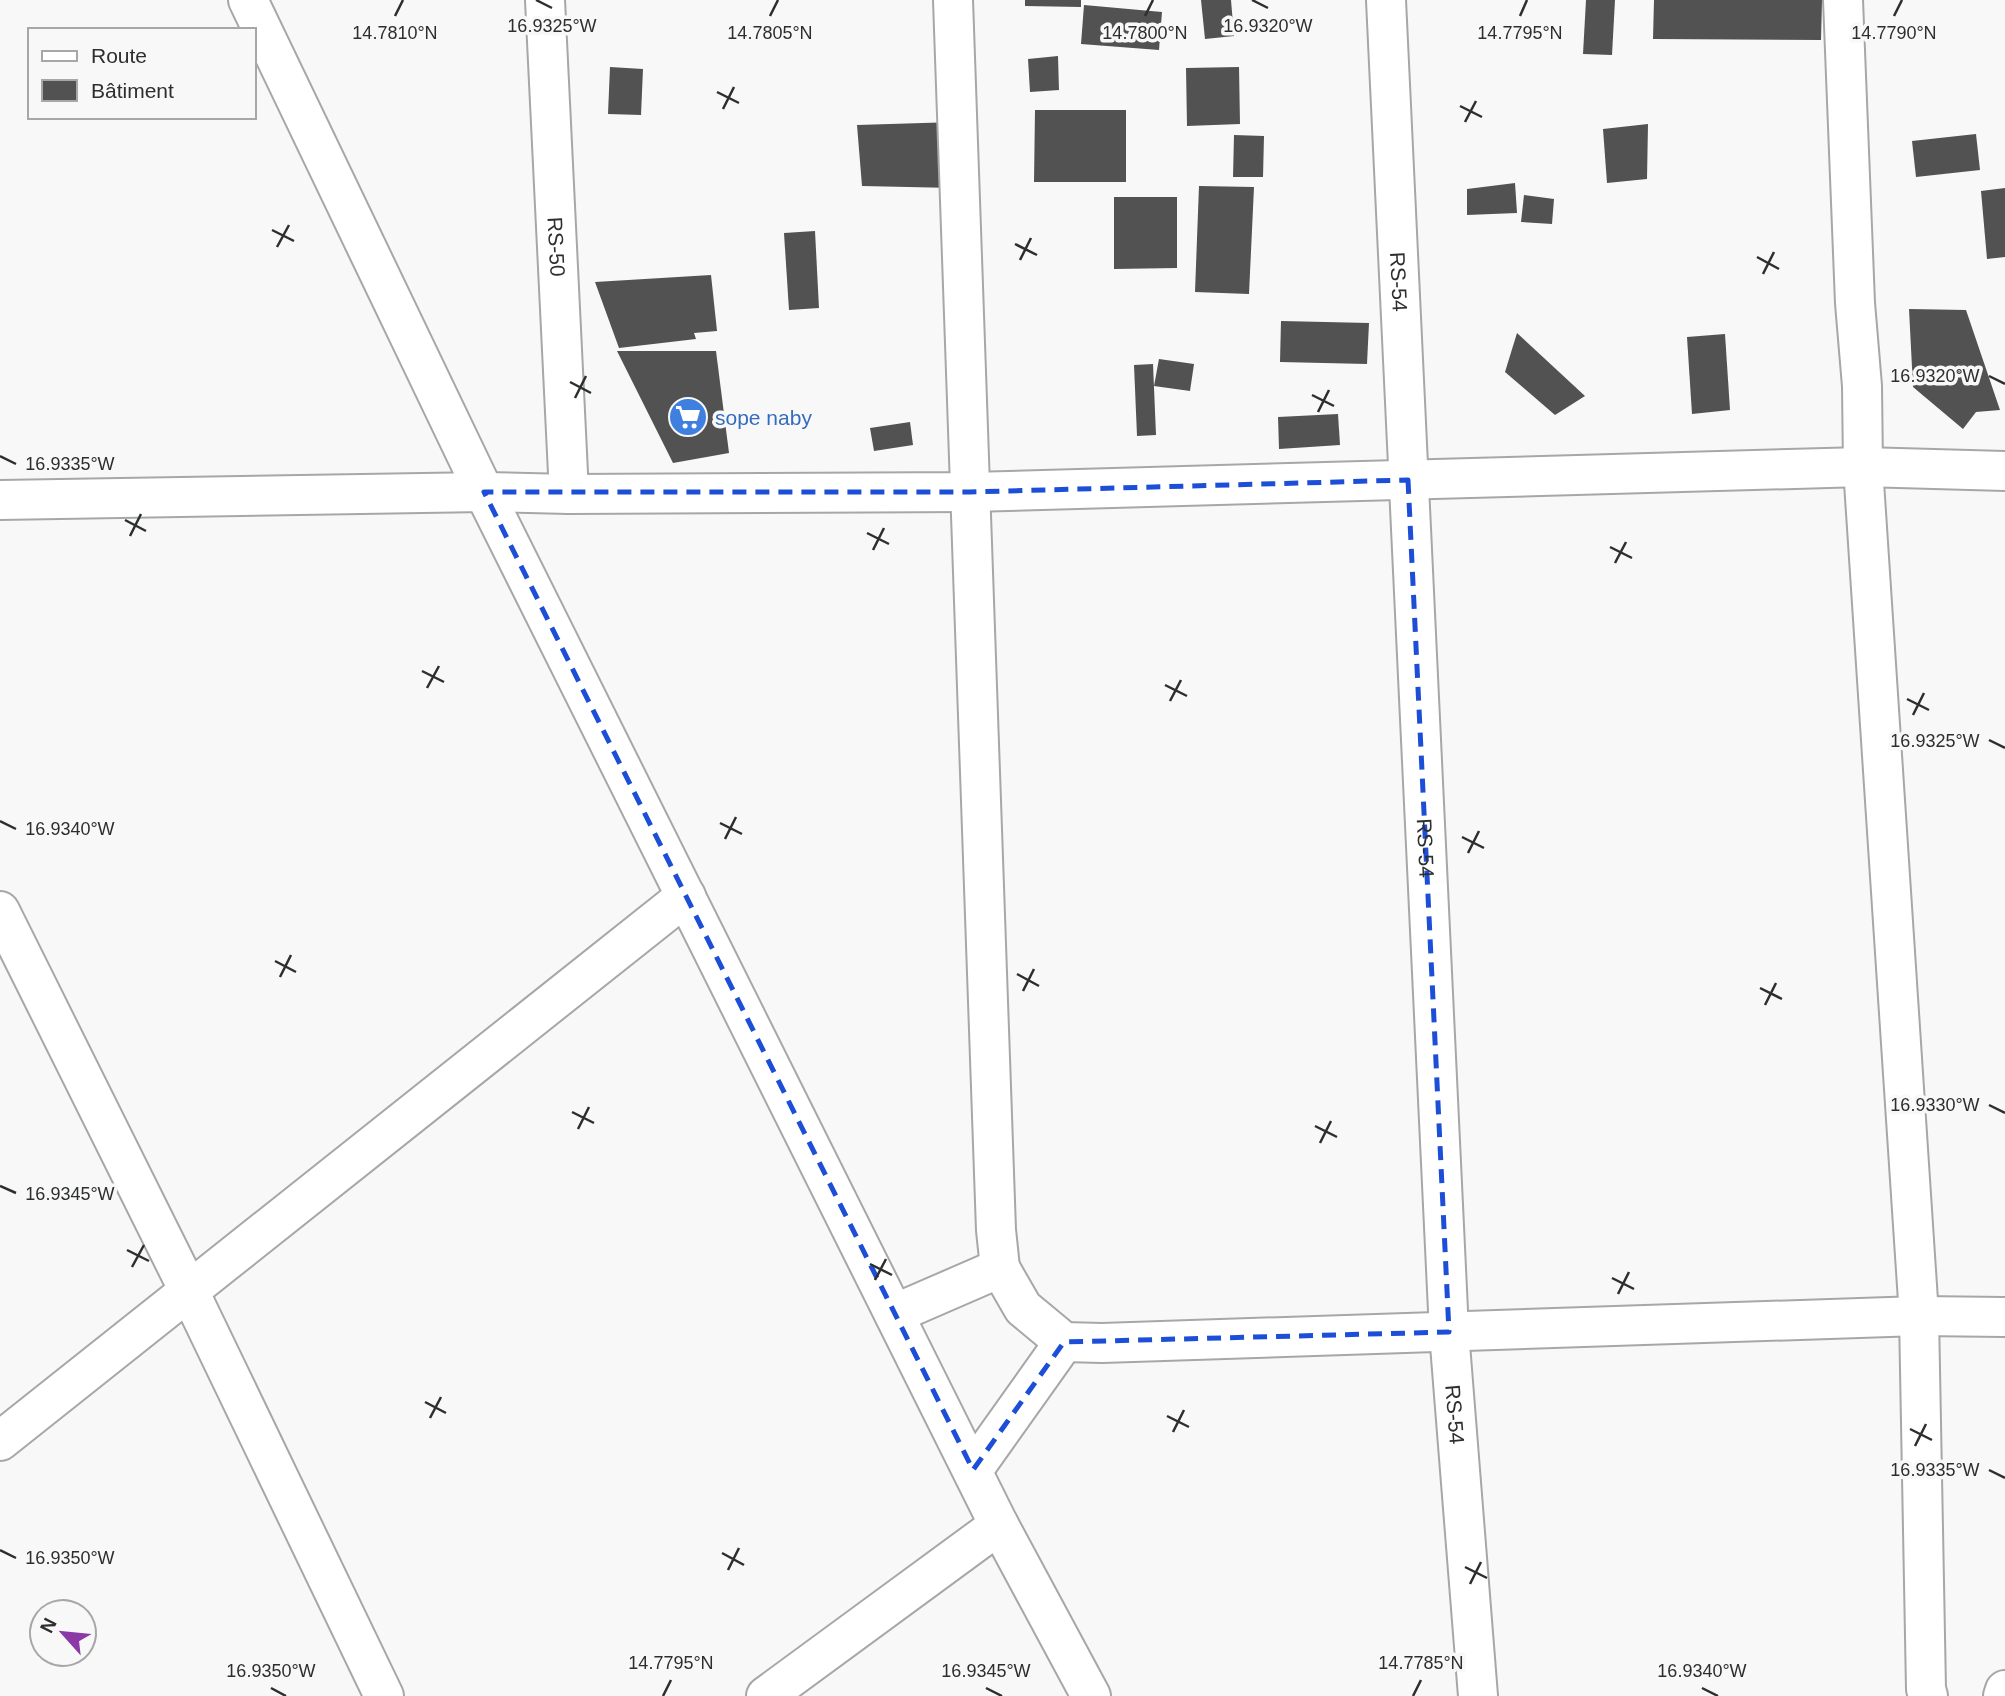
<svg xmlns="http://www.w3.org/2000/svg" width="2005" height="1696" font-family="Arial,sans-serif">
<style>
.building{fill:#525252}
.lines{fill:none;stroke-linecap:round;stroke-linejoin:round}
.minor-casing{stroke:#a6a7a8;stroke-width:42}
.tertiary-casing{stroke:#a6a7a8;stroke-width:42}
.secondary-casing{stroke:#a6a7a8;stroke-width:42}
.minor{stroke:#fff;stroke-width:38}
.tertiary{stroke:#fff;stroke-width:38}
.secondary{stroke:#fff;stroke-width:38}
.marked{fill:none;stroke:#1d4ed8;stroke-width:5;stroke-dasharray:14 9;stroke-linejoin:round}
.ticks{fill:none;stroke:#2d2e2e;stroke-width:2.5}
.labels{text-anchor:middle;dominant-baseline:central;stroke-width:7;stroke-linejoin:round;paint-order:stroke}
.street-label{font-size:21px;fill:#2d2e2e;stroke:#f8f8f9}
.shop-label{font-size:21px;fill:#366cbe;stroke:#f8f8f9;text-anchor:start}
.ticks-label{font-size:18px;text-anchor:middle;fill:#2d2e2e;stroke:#f8f8f9;stroke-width:7;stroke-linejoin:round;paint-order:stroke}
</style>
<rect width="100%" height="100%" fill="#f8f8f9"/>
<g class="building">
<polygon points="1025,0 1081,0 1081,7 1025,6"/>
<polygon points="1201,0 1231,0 1234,36 1205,39"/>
<polygon points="1586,0 1615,0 1612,55 1583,54"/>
<polygon points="1654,0 1822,0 1821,40 1653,39"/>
<polygon points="1084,5 1162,12 1159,50 1081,44"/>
<polygon points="1058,56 1059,90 1030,92 1028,59"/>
<polygon points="610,67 643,69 641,115 608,114"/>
<polygon points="1239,67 1240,124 1187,126 1186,68"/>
<polygon points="1035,110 1126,110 1126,182 1034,182"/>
<polygon points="956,122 954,188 862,186 857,125"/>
<polygon points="1648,124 1647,179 1607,183 1603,129"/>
<polygon points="1976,134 1980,170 1916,177 1912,141"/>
<polygon points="1234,135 1264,136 1263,177 1233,177"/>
<polygon points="1515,183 1517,213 1467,215 1467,189"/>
<polygon points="1199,186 1254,187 1249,294 1195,292"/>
<polygon points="2005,188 2005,257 1987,259 1981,191"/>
<polygon points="1524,195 1554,199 1552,224 1521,222"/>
<polygon points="1114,197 1177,197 1177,268 1114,269"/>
<polygon points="815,231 819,308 789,310 784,233"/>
<polygon points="711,275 717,331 694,333 696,339 619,348 595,282"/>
<polygon points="1909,309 1966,310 2000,410 1976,412 1963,429 1913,387"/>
<polygon points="1281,321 1369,323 1367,364 1280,362"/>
<polygon points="1517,333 1585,396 1555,415 1505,372"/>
<polygon points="1725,334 1730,410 1692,414 1687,337"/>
<polygon points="617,351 716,351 729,453 673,463"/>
<polygon points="1159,359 1194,364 1190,391 1154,386"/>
<polygon points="1153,364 1156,435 1137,436 1134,365"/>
<polygon points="1338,414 1340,445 1279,449 1278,417"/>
<polygon points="910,422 913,445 874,451 870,428"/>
</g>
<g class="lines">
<defs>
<g id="minor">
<path id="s1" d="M545 0 569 494"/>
<polyline points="953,0 996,1230 1000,1268"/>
<path id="s2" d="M1386 0 1449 1332 1478 1696"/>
<polyline points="1843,0 1855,303 1862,386 1863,467 1919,1316 1926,1689 1928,1696"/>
<polyline points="0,500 484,492 569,494 970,492 1863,467 2005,471"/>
<polyline points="0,911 189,1291 384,1696"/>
<polyline points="894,1314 1000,1268 1023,1308 1064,1342 1102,1343 1919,1316 2005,1317"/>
<polyline points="0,1441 686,896"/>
<polyline points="973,1470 1064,1342"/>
<polyline points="766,1696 999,1525"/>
</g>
<polyline id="tertiary" points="248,0 484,492 999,1525 1091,1696"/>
<polyline id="secondary" points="2003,1696 2005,1690"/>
</defs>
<use href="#minor" class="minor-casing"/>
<use href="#tertiary" class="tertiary-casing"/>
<use href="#secondary" class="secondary-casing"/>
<use href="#minor" class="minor"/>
<use href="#tertiary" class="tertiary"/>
<use href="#secondary" class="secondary"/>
</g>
<path class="marked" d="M1408 480 1449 1332 1064 1342 973 1470 484 492H970Z"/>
<path class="ticks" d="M536 0 552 8M1252 0 1268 8M395 16 403 0M770 16 778 0M1145 16 1153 0M1520 16 1527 0M1894 16 1902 0M717 92 739 103M1460 106 1482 117M723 109 734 87M1465 122 1476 101M272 230 294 241M1015 244 1037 255M277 247 289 225M1757 257 1779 269M1020 260 1031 238M1763 274 1774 252M1989 376 2005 384M570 382 591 393M1312 395 1334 406M575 398 586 376M1318 412 1329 390M0 456 16 464M125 520 146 531M867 533 889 544M130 536 141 514M1610 547 1632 558M873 550 884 528M1615 563 1626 542M422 671 444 682M1165 685 1187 696M427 688 439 666M1907 699 1929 710M1170 701 1181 680M1913 715 1924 693M1989 740 2005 748M0 821 16 829M720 823 742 834M1462 837 1484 848M725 839 736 817M1468 853 1479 831M275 961 296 972M1017 974 1039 986M280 977 291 955M1760 988 1782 999M1023 991 1034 969M1765 1005 1776 983M1989 1105 2005 1113M572 1112 594 1123M1315 1126 1337 1137M578 1129 589 1107M1320 1143 1331 1121M0 1186 16 1193M127 1250 149 1261M870 1264 892 1275M132 1267 144 1245M1612 1278 1634 1289M875 1280 886 1259M1618 1294 1629 1272M425 1402 446 1413M1167 1416 1189 1427M430 1418 441 1397M1910 1429 1932 1440M1173 1432 1184 1410M1915 1446 1926 1424M1989 1470 2005 1478M0 1550 16 1558M722 1553 744 1565M1465 1567 1487 1578M728 1570 739 1548M1470 1584 1481 1562M271 1688 286 1696M986 1688 1002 1696M1702 1688 1718 1696M663 1696 671 1680M1413 1696 1421 1680"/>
<defs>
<symbol id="supermarket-disc" viewBox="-11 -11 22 22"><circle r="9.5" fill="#3f7fe0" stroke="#f8f8f9"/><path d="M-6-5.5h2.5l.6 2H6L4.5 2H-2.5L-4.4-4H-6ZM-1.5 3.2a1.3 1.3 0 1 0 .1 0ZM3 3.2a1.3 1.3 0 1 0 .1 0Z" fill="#fff"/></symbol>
</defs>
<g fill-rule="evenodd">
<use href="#supermarket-disc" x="666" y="395" width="44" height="44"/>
</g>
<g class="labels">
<g class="street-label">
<text stroke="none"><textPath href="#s1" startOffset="247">RS-50</textPath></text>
<text stroke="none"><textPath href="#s2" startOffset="282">RS-54</textPath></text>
<text stroke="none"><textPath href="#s2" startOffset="849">RS-54</textPath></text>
<text stroke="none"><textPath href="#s2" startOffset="1416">RS-54</textPath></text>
</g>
<g class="shop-label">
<text x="715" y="417">sope naby</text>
</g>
</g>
<g class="ticks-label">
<text x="552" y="32">16.9325°W</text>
<text x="1268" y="32">16.9320°W</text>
<text x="395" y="39">14.7810°N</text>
<text x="770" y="39">14.7805°N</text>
<text x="1145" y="39">14.7800°N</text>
<text x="1520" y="39">14.7795°N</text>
<text x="1894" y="39">14.7790°N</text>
<text x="1935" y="382">16.9320°W</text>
<text x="70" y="470">16.9335°W</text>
<text x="1935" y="747">16.9325°W</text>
<text x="70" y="835">16.9340°W</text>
<text x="1935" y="1111">16.9330°W</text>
<text x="70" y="1200">16.9345°W</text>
<text x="1935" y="1476">16.9335°W</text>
<text x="70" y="1564">16.9350°W</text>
<text x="671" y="1669">14.7795°N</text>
<text x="1421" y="1669">14.7785°N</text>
<text x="271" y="1677">16.9350°W</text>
<text x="986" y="1677">16.9345°W</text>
<text x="1702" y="1677">16.9340°W</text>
</g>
<rect x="28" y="28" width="228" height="91" fill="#f8f8f9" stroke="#a7a7a8" stroke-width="2"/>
<rect x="42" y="51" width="35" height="10" fill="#ffffff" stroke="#a7a7a8" stroke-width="2"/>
<text x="91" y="63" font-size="21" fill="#2d2e2e">Route</text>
<rect x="42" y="80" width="35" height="21" fill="#525252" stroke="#a7a7a8" stroke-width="2"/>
<text x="91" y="98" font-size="21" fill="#2d2e2e">Bâtiment</text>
<g transform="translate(63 1633) rotate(297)"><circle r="33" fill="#f8f8f9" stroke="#a7a7a8" stroke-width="2"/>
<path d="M0-5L12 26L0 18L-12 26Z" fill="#8c39a8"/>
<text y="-10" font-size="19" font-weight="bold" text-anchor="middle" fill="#2d2e2e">N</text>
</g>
</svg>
